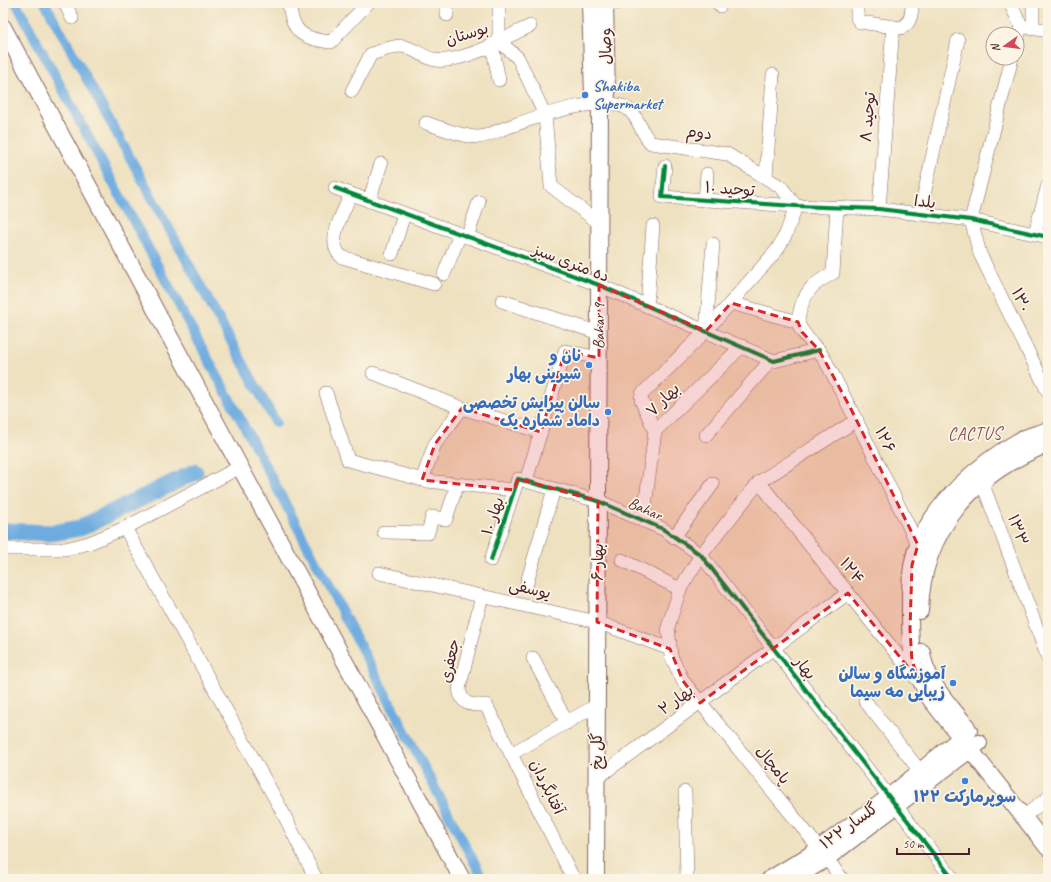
<svg xmlns="http://www.w3.org/2000/svg" width="1051" height="882" font-family="Caveat,'Playpen Sans Arabic',sans-serif">
<style>
.lines{fill:none;stroke-linecap:round;stroke-linejoin:round}
.canal{stroke:#6eace0;stroke-width:10}
.river{stroke:#6eace0;stroke-width:17}
.minor-casing{stroke:#83635f;stroke-width:14}
.major-casing{stroke:#83635f;stroke-width:18}
.minor{stroke:#fff;stroke-width:13}
.major{stroke:#fff;stroke-width:16}
.cycleway-casing{stroke:#fcf5e5;stroke-width:6}
.cycleway{stroke:#00873e;stroke-width:4}
.marked{fill:#d62828;fill-opacity:0.2;stroke:#d62828;stroke-width:3;stroke-dasharray:8 5;stroke-linejoin:round}
.shop-dot{fill:#3f7fe0;stroke:#fcf5e5;stroke-width:1.5}
.labels{text-anchor:middle;dominant-baseline:central;stroke-width:3.5;stroke-linejoin:round;paint-order:stroke}
.street-label{font-size:16px;fill:#4a1f2b;stroke:#fcf5e5}
.shop-label{font-size:16px;font-weight:bold;fill:#366cbe;stroke:#fcf5e5;text-anchor:end}
.neighbourhood-label{font-size:17px;letter-spacing:1px;fill:#844f55;stroke:#fcf5e5}
</style>
<rect width="100%" height="100%" fill="#fcf5e5"/>
<filter id="ink" filterUnits="userSpaceOnUse"><feTurbulence type="fractalNoise" baseFrequency=".025" numOctaves="2"/><feDisplacementMap in="SourceGraphic" scale="8" xChannelSelector="R" yChannelSelector="G"/><feConvolveMatrix kernelMatrix="1 2 1 2 8 2 1 2 1" color-interpolation-filters="sRGB"/></filter>
<filter id="wash" filterUnits="userSpaceOnUse"><feTurbulence type="fractalNoise" baseFrequency=".012" numOctaves="4" result="noise"/><feDisplacementMap in="SourceGraphic" scale="16" xChannelSelector="R" yChannelSelector="G"/><feGaussianBlur stdDeviation="0.9" result="paint"/><feColorMatrix in="noise" values="0 0 0 0 0 0 0 0 0 0 0 0 0 0 0 0 0 1.4 0 .05"/><feComposite in="paint" operator="in"/></filter>
<g filter="url(#wash)">
<rect width="100%" height="100%" fill="#eee1c0"/>
<g class="lines">
<g class="canal">
<polyline points="16,3 249,435 483,879"/>
<polyline points="45,3 276,423"/>
</g>
<polyline class="river" points="3,531 52,533 80,528 195,472"/>
</g>
</g>
<g filter="url(#ink)">
<g class="lines">
<defs>
<g id="minor">
<polyline points="65,3 72,18"/>
<path d="M289 3C292 33 303 39 331 42L368 3"/>
<polyline points="447,3 447,15"/>
<polyline points="499,3 499,41 530,26"/>
<polyline points="718,3 720,6"/>
<path d="M857 3V18L860 22 901 28C911 24 912 13 912 3"/>
<polyline points="1010,3 1021,26"/>
<polyline points="1033,3 1033,29"/>
<polyline points="596,4 617,3"/>
<polyline points="1021,26 1048,31"/>
<polyline points="1017,41 1021,26"/>
<polyline points="492,45 499,80"/>
<polyline points="1012,58 971,220 980,254 1048,392"/>
<path d="M352 91 371 54C380 52 391 46 401 46 412 47 423 57 435 60 450 63 486 50 499 41L518 58 545 115 551 186 599 223"/>
<path d="M426 123C441 128 461 136 476 137 484 138 497 131 505 128 532 119 603 92 628 109 639 117 640 132 651 143L727 154 781 187 796 206"/>
<polyline points="665,166 662,197 796,206 879,209 971,220 1048,237"/>
<polyline points="766,177 773,75"/>
<polyline points="335,188 599,285 774,361 819,350"/>
<path d="M351 194C344 211 324 243 342 257L434 284"/>
<polyline points="705,200 707,174"/>
<polyline points="369,201 381,164"/>
<path d="M837 207 833 273C815 283 808 287 801 307 800 312 798 317 798 322 800 333 817 347 824 358 857 420 887 482 918 545"/>
<polyline points="879,209 893,27"/>
<polyline points="920,213 958,40"/>
<polyline points="1035,233 1048,185"/>
<polyline points="467,237 479,202"/>
<polyline points="392,254 404,214"/>
<polyline points="444,274 460,234"/>
<polyline points="502,301 599,333"/>
<polyline points="731,303 798,322"/>
<polyline points="647,306 653,226"/>
<polyline points="706,331 713,244"/>
<polyline points="373,373 462,408 541,432"/>
<polyline points="326,393 348,460 427,481 514,490"/>
<polyline points="655,431 641,400 642,394 706,331 777,250 786,234 796,206"/>
<polyline points="706,435 771,360"/>
<polyline points="422,480 435,444 462,408"/>
<polyline points="526,481 565,351 599,358"/>
<polyline points="759,482 917,679"/>
<polyline points="982,482 1048,658"/>
<polyline points="643,521 655,431 742,346"/>
<polyline points="125,528 281,809 316,879"/>
<polyline points="384,532 428,533 432,517 446,519 457,485"/>
<polyline points="674,537 713,484"/>
<polyline points="3,549 65,549 89,543 125,528 240,467"/>
<polyline points="491,560 518,479 598,501 663,529 701,555 953,879"/>
<polyline points="622,560 680,589"/>
<polyline points="379,573 597,622 670,649"/>
<polyline points="526,586 554,489"/>
<path d="M482 596 459 689C462 706 472 705 486 705L511 754"/>
<polyline points="533,658 567,723"/>
<polyline points="865,701 920,771"/>
<polyline points="597,778 848,593"/>
<polyline points="685,792 687,879"/>
<polyline points="1031,811 1048,798"/>
<polyline points="576,879 572,876 511,754 597,705"/>
<polyline points="842,879 819,848 683,681 671,656 668,627 680,589 701,555 759,482 857,420"/>
</g>
<g id="major">
<polyline points="590,3 593,95 600,103 596,879"/>
<polyline points="3,27 462,879"/>
<polyline points="600,103 607,95 605,3"/>
<path d="M1048 430C1038 434 1026 436 1017 442 978 464 935 503 918 545 909 566 910 591 910 614 910 650 912 669 931 700L1048 848"/>
<path d="M920 611C922 529 974 473 1048 444"/>
<path d="M922 652C925 681 950 705 967 727"/>
<polyline points="770,879 813,853 889,797 969,731"/>
<polyline points="793,879 826,859 979,743"/>
</g>
</defs>
<use href="#minor" class="minor-casing"/>
<use href="#major" class="major-casing"/>
<use href="#minor" class="minor"/>
<use href="#major" class="major"/>
<defs>
<g id="cycleway">
<polyline points="665,166 662,197 796,206 879,209 971,220 1048,237"/>
<polyline points="335,188 599,285 774,361 819,350"/>
<polyline points="491,560 518,479 598,501 663,529 701,555 953,879"/>
</g>
</defs>
<use href="#cycleway" class="cycleway-casing"/>
<use href="#cycleway" class="cycleway"/>
</g>
</g>
<path class="marked" d="M599 285 706 331 731 303 798 322 802 332 819 350 851 409 918 545 912 565 910 629 912 661 920 682 848 593 700 703 683 681 670 649 597 622 598 501 518 479 514 490 422 480 435 444 462 408 541 432 565 351 599 358Z"/>
<g class="shop-dot">
<circle cx="585" cy="95" r="4"/>
<circle cx="589" cy="365" r="4"/>
<circle cx="608" cy="412" r="4"/>
<circle cx="953" cy="683" r="4"/>
<circle cx="965" cy="781" r="4"/>
</g>
<g class="labels">
<g class="street-label">
<text transform="translate(467 34) rotate(-17)">بوستان</text>
<text transform="translate(606 46) rotate(-91)">وصال</text>
<text transform="translate(868 117) rotate(-85)">توحید ۸</text>
<text transform="translate(699 133) rotate(6)">دوم</text>
<text transform="translate(730 189) rotate(4)">توحید ۱۰</text>
<text transform="translate(925 202) rotate(7)">یلدا</text>
<text transform="translate(571 263) rotate(21)">ده متری سبز</text>
<text transform="translate(1021 300) rotate(64)">۱۳۰</text>
<text transform="translate(599 326) rotate(-90)">Bahar 9</text>
<text transform="translate(663 400) rotate(-45)">بهار ۷</text>
<text transform="translate(885 440) rotate(64)">۱۲۶</text>
<text transform="translate(645 509) rotate(24)">Bahar</text>
<text transform="translate(493 516) rotate(-71)">بهار ۱۰</text>
<text transform="translate(1018 530) rotate(70)">۱۳۳</text>
<text transform="translate(598 562) rotate(-90)">بهار ۶</text>
<text transform="translate(852 571) rotate(51)">۱۲۴</text>
<text transform="translate(530 589) rotate(13)">یوسفی</text>
<text transform="translate(450 661) rotate(-78)">جعفری</text>
<text transform="translate(805 668) rotate(52)">بهار</text>
<text transform="translate(676 700) rotate(-36)">بهار ۲</text>
<text transform="translate(597 751) rotate(-90)">گل یخ</text>
<text transform="translate(773 765) rotate(51)">پامچال</text>
<text transform="translate(547 787) rotate(64)">آفتابگردان</text>
<text transform="translate(849 826) rotate(-36)">گلسار ۱۲۲</text>
</g>
<g class="shop-label">
<text x="593" y="86" text-anchor="start">Shakiba<tspan x="593" dy="18">Supermarket</tspan></text>
<text x="581" y="356">نان و<tspan x="581" dy="18">شیرینی بهار</tspan></text>
<text x="600" y="403">سالن پیرایش تخصصی<tspan x="600" dy="18">داماد شماره یک</tspan></text>
<text x="945" y="674">آموزشگاه و سالن<tspan x="945" dy="18">زیبایی مه سیما</tspan></text>
<text x="965" y="797" text-anchor="middle">سوپرمارکت ۱۲۲</text>
</g>
<g class="neighbourhood-label">
<text x="975" y="433">CACTUS</text>
</g>
</g>
<rect width="1051" height="882" fill="none" stroke="#fcf5e5" stroke-width="16"/>
<g transform="translate(1005 46) rotate(256)"><circle r="19" fill="#fcf5e5" stroke="#b59f9b"/>
<path d="M0-3L7 15L0 10L-7 15Z" fill="#d1495b"/>
<text y="-6" font-size="11" font-weight="bold" text-anchor="middle" fill="#4a1f2b">N</text>
</g>
<path d="M897 848v6h72v-6" fill="none" stroke="#4a1f2b" stroke-width="2"/>
<text x="903" y="848" font-size="12" fill="#4a1f2b" stroke="#fcf5e5" stroke-width="3" paint-order="stroke">50 m</text>
</svg>
